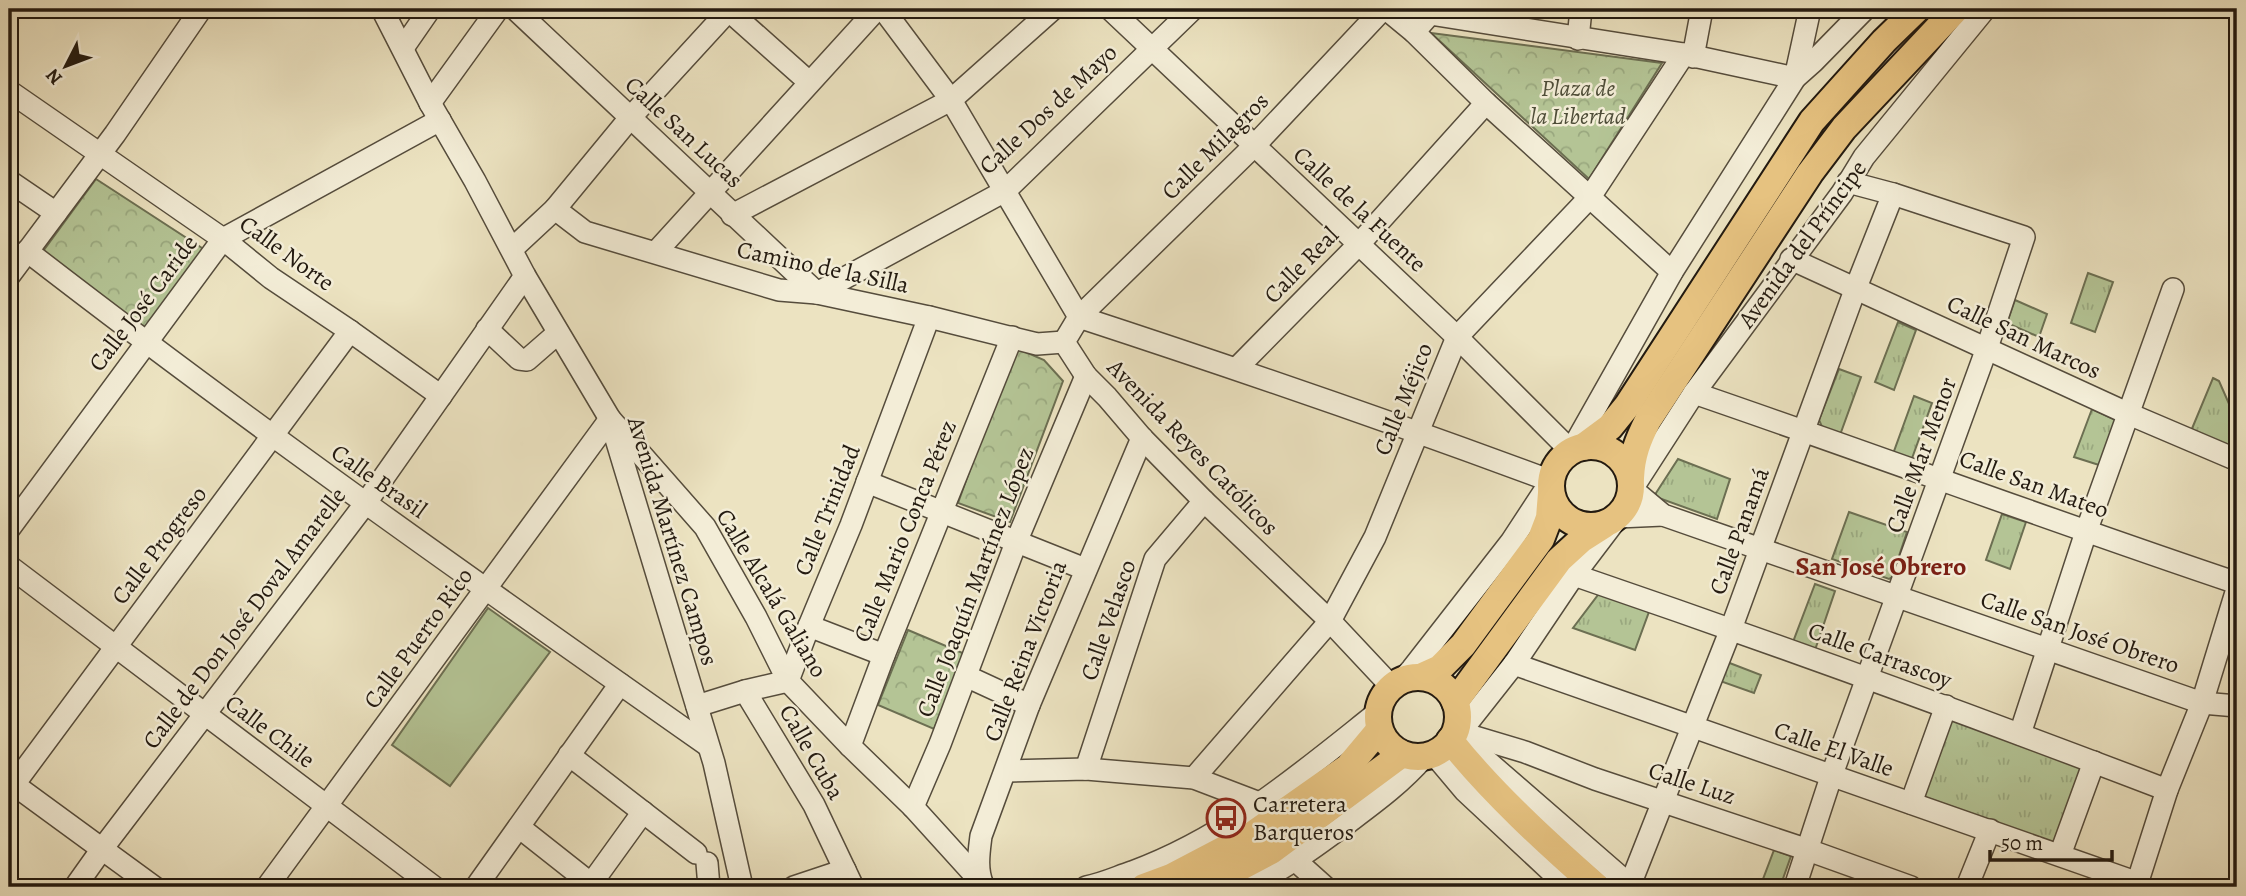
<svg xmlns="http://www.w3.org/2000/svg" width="2246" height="896" font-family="Alegreya,serif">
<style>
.grass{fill:url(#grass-tufts);stroke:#6c6f52;stroke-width:2}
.park{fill:url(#park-crowns);stroke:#6c6f52;stroke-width:2}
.pitch{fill:#b4c495;stroke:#6c6f52;stroke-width:2}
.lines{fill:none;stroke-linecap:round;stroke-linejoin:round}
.minor-casing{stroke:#554c3c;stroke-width:24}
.major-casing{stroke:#231a10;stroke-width:30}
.minor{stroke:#f3edd7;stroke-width:21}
.major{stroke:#e6c280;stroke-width:26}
.labels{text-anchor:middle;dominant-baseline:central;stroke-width:5;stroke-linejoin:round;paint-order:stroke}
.park-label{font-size:24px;font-style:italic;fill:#4e4d38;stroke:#f3edd7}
.street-label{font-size:24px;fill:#231a10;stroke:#f3edd7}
.poi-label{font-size:24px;fill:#231a10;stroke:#f3edd7;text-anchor:start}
.neighbourhood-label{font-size:26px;font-weight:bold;fill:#7a1f14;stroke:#f3edd7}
</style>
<defs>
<pattern id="grass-tufts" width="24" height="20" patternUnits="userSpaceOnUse" patternTransform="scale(1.75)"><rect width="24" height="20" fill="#b4c495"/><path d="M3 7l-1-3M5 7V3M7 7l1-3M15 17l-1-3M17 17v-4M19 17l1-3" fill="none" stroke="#9aa87f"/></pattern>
<pattern id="park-crowns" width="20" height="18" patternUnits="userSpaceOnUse" patternTransform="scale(1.75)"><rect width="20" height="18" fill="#b4c495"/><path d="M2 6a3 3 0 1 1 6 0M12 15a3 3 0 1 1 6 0" fill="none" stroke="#9aa87f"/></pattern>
</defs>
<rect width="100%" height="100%" fill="#ece3c1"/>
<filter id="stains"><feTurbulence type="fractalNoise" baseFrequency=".00286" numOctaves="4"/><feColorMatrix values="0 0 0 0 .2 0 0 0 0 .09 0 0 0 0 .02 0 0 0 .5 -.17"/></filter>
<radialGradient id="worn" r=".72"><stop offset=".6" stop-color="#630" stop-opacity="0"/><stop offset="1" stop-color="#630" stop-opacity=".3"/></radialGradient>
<g class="grass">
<polygon points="2088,273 2113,282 2095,332 2071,323"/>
<polygon points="2015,300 2047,314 2039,337 2007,323"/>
<polygon points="1898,322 1916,330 1894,390 1875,382"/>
<polygon points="1839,369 1861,377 1840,435 1823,429 1819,420"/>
<polygon points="2213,378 2219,381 2237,422 2237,449 2191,431"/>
<polygon points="1914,396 1932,403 1911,461 1893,454"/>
<polygon points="2092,409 2118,421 2099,465 2074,457"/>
<polygon points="1678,459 1730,479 1717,519 1656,497 1656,493"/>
<polygon points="1849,512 1907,532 1892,577 1889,579 1832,559"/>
<polygon points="2002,514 2026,522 2010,569 1986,560"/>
<polygon points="1815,584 1835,591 1815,650 1793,642"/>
<polygon points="1601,591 1650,609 1635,650 1573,628"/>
<polygon points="1727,662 1761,675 1754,693 1720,681"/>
<polygon points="1952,716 2085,765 2057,844 1922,796"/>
<polygon points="1774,850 1791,856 1780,887 1760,887"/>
</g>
<g class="park">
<polygon points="1431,33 1662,63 1589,179"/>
<polygon points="96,179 205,250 146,329 41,254"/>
<polygon points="1014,347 1044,360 1063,381 1010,522 958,503"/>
<polygon points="908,630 965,654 934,729 878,705"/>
</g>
<polygon class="pitch" points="488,608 550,652 450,786 392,745"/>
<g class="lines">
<defs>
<g id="minor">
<polyline points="382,9 430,103 475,181 525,276 610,419 714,763 742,887"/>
<polyline points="515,9 817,293 1005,191 1193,9"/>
<polyline points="727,9 809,82"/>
<polyline points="883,9 951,100 1079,317 1064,342 1086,376 1107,397 1142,438 1204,501 1330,621 1391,686"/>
<polyline points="1110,9 1457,337 1571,451 1672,272 1795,78 1813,62 1865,9"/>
<path d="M1383 9 1254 146 1079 317C1238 369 1395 423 1551 481L1511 542 1412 669 1402 680"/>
<polyline points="1386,9 1414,32 1486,103 1672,272"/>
<polyline points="1985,9 1864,157 1842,193 1694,393 1632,489 1663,515 2202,703 2237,706"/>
<polyline points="1414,32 1430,14 1684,54 1795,78 1810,9"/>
<polyline points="1578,39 1581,9"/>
<polyline points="403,48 430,9"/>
<polyline points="1693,57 1702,9"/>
<polyline points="9,91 223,239 271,278 350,331 441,396"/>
<polyline points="430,103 498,9"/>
<polyline points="9,181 56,213"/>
<polyline points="555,209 630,118 730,9"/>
<polyline points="732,215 951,100 1053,9"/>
<polyline points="512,249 555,209 585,232 779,290 817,293 929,317 1037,344 1064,342"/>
<path d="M27 251C249 423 478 584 707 745"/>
<polyline points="656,252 877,9"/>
<polyline points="1791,259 2129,414 2237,460"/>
<polyline points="9,276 115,134 201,9"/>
<polyline points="487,329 519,359 527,360 558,333"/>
<polyline points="1237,368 1359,244 1486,103"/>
<path d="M1694 393C1875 455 2055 522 2237 583"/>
<polyline points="867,482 1085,569"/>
<polyline points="9,529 223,239 440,120"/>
<polyline points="9,566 434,887"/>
<path d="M1574 575C1773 643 1971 715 2167 790"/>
<polyline points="809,626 884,655"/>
<polyline points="1514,664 2138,883"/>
<polyline points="966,676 1029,705"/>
<polyline points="745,691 788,681 809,626 851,525 929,317"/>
<polyline points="697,706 745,691 814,805 853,887"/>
<polyline points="1456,729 1469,721 1514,664 1574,575 1618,517 1663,515"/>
<polyline points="1455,731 1525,752 1595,779 1808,850 1911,887"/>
<polyline points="2020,734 2086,532 2173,289"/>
<polyline points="1457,735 1632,887"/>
<polyline points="850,746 884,655 1012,337"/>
<polyline points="1433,753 1465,791 1568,887"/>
<polyline points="569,755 696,853"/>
<polyline points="1086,769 1155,559 1204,501"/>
<polyline points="1006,771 1086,769 1194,778 1262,804"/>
<polyline points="1194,778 1330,621 1375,537 1457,337 1590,197 1684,54"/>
<polyline points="9,781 154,887"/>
<polyline points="9,791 350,331"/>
<polyline points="1911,803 1946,706"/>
<polyline points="913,807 940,744 1017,540 1086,376"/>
<polyline points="519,827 595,887"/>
<polyline points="2060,855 2094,762"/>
<polyline points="1296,861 1325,887"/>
<polyline points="707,863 709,887"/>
<polyline points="591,884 643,812"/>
<path d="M983 885C976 870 979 852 981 836L1029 705 1142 438"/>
<polyline points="1630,885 1731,629 1855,290 1893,194"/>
<polyline points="75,887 102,849 365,504 525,276"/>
<polyline points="267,887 610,419 705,527 756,617 788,681 850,746 913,807 981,882"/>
<polyline points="476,887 620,684"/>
<polyline points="794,887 845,870"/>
<path d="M1086 887C1102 884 1117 877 1132 872 1227 837 1299 775 1377 713"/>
<path d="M1245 887C1285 870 1316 846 1350 821 1378 800 1401 783 1424 757"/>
<polyline points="1795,887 1831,777 1987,348 2024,237 1893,194 1848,182"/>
<polyline points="1967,887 1990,830"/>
<polyline points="2136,887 2167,790 2202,703 2237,589"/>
</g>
<g id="major">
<circle cx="1591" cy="486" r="40"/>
<polyline points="1583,447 1610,427 1627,406 1812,121 1884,41 1917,9"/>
<path d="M1631 478C1632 455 1638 440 1648 420L1810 173 1844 128 1956 9"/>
<polyline points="1420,677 1440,668 1463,645 1541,539 1549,518 1551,493"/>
<circle cx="1418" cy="717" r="40"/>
<polyline points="1455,702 1559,560 1582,539 1604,525"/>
<path d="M1450 740C1491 792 1548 844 1597 887"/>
<polyline points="1144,887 1171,877 1253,834 1348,767 1379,730"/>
<polyline points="1203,887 1271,851 1402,754"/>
</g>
</defs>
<use href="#minor" class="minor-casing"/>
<use href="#major" class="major-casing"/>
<use href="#minor" class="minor"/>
<use href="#major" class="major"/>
</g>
<defs>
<symbol id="bus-ring" viewBox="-11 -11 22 22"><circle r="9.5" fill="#f3edd7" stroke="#8f2418" stroke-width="1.5"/><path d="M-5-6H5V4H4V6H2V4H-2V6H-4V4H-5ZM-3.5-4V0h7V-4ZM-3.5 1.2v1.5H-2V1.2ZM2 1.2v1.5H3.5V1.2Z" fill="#8f2418"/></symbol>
</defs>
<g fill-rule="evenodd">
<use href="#bus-ring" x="1204" y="796" width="44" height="44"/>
</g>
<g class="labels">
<g class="park-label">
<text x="1578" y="88">Plaza de<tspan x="1578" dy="28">la Libertad</tspan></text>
</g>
<g class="street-label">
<text transform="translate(1048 109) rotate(-43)">Calle Dos de Mayo</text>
<text transform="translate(684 132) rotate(43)">Calle San Lucas</text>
<text transform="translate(1215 146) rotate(-45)">Calle Milagros</text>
<text transform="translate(1360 209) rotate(43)">Calle de la Fuente</text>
<text transform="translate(1802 244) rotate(-54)">Avenida del Príncipe</text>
<text transform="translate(287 253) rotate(36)">Calle Norte</text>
<text transform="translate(1301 265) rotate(-46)">Calle Real</text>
<text transform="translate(823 267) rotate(12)">Camino de la Silla</text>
<text transform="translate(143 303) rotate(-53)">Calle José Caride</text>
<text transform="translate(2024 337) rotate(25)">Calle San Marcos</text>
<text transform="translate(1403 399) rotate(-68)">Calle Méjico</text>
<text transform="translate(1193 447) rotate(46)">Avenida Reyes Católicos</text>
<text transform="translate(1921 455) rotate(-70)">Calle Mar Menor</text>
<text transform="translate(379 481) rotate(35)">Calle Brasil</text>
<text transform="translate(2034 484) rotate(20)">Calle San Mateo</text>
<text transform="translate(827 510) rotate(-68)">Calle Trinidad</text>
<text transform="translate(905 531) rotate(-68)">Calle Mario Conca Pérez</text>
<text transform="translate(1739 531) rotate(-70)">Calle Panamá</text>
<text transform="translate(673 541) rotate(73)">Avenida Martínez Campos</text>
<text transform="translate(159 545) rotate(-53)">Calle Progreso</text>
<text transform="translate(975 582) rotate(-69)">Calle Joaquín Martínez López</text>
<text transform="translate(772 593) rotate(59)">Calle Alcalá Galiano</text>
<text transform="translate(244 618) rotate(-53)">Calle de Don José Doval Amarelle</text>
<text transform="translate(1108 620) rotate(-71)">Calle Velasco</text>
<text transform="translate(2080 632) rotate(19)">Calle San José Obrero</text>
<text transform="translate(418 638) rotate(-54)">Calle Puerto Rico</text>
<text transform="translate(1025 651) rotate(-69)">Calle Reina Victoria</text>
<text transform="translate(1880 655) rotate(20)">Calle Carrascoy</text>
<text transform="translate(270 731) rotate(37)">Calle Chile</text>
<text transform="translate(1834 749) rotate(19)">Calle El Valle</text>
<text transform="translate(812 752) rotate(60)">Calle Cuba</text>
<text transform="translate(1692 783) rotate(18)">Calle Luz</text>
</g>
<g class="poi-label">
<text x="1253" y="804">Carretera<tspan x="1253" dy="28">Barqueros</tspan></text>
</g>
<g class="neighbourhood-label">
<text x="1881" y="566">San José Obrero</text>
</g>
</g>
<rect width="2246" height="896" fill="none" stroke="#ece3c1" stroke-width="35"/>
<rect x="10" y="10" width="2225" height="875" fill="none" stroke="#231a10" stroke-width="3.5"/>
<rect x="18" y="18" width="2211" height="861" fill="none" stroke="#231a10" stroke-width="2"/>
<g transform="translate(66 66) rotate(228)" stroke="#f3edd7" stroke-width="5" paint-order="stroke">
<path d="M0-5L12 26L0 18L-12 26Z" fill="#231a10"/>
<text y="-10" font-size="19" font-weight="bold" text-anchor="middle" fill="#231a10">N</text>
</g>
<path d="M1990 850v10h122v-10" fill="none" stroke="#231a10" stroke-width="3.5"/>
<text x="2001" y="850" font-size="21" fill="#231a10" stroke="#f3edd7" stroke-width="5" paint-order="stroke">50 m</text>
<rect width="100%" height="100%" filter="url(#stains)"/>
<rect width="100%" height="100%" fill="url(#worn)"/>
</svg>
